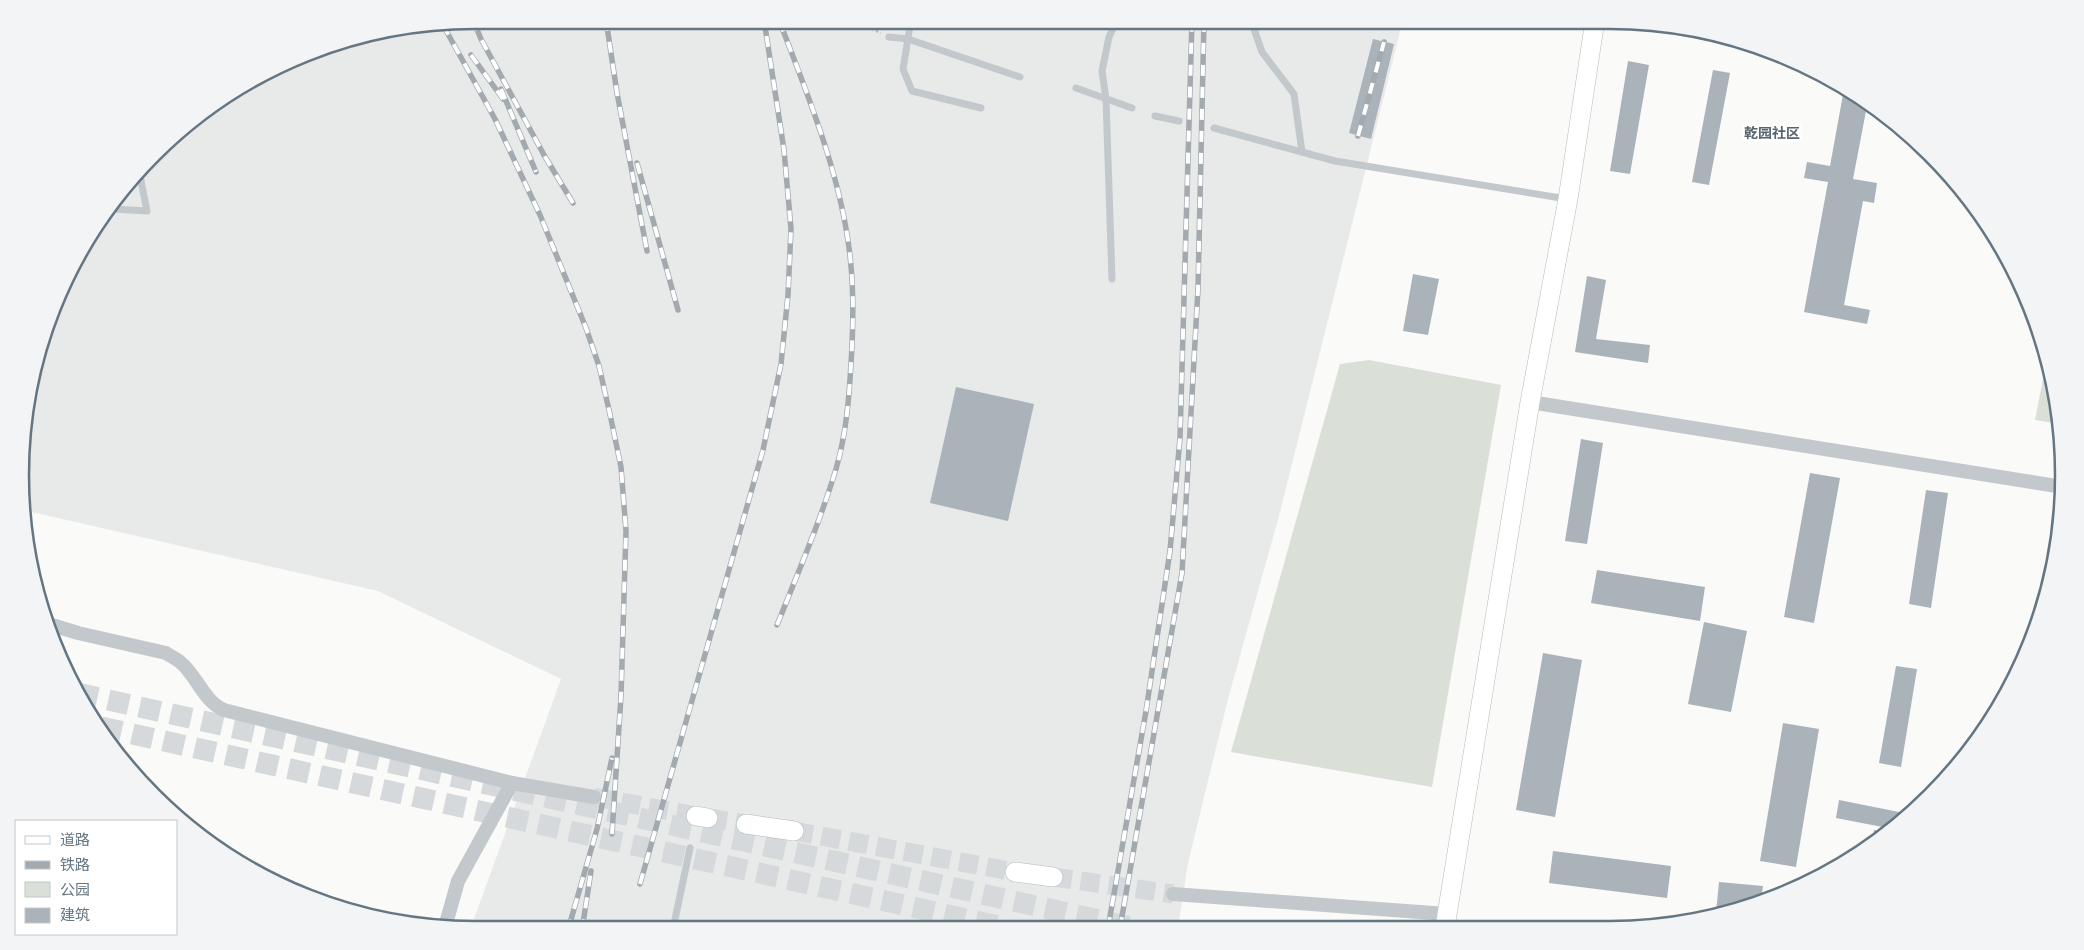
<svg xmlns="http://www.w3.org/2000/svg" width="2084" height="950" font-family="Figtree,'Noto Sans SC',sans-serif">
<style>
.built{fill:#e8e9e9}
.green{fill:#dadfd7}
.building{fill:#aab3b9}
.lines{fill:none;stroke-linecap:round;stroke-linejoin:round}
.secondary-tunnel{stroke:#d5d9db;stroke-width:19;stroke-dasharray:19 9;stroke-linecap:butt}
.primary-tunnel{stroke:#d5d9db;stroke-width:21;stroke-dasharray:21 11;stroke-linecap:butt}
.secondary-casing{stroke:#b3babf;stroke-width:20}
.path{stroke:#bbbfc2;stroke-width:2.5;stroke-dasharray:2.5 2.5;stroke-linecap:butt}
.lane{stroke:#c3c8cc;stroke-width:7}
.street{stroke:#c3c8cc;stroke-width:14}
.secondary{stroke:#fff;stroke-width:19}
.rail-casing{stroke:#a2aab0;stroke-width:5.5}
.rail{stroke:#fff;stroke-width:4;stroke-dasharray:11;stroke-linecap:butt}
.labels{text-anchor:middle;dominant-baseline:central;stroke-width:5;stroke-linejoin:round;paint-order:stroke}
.neighbourhood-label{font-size:14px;font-weight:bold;fill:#57646e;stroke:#fff}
.rim{fill:none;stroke:#657683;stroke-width:2.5}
</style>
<rect width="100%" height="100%" fill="#fafaf8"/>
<polygon class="built" points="475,20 1403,20 1280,512 1228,699 1188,863 1178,928 470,930 561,679 378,591 23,510 20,475 29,387 81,248 175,133 248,81 328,44"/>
<g class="green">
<polygon points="2047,359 2055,386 2059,424 2035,420"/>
<polygon points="1369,360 1501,385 1432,787 1231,752 1340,364"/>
</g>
<g class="building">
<polygon points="1373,39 1394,44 1371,139 1349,133"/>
<polygon points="1628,61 1649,65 1630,174 1610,171"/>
<polygon points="1713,70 1730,73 1709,185 1692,182"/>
<polygon points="1844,89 1862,97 1883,114 1866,111 1853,179 1877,183 1874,203 1863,201 1844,305 1870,310 1867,324 1804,312 1828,182 1804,178 1807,162 1830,166"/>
<polygon points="1413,274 1439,279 1428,335 1403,331"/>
<polygon points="1587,276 1606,280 1596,339 1650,345 1648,363 1575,352"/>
<polygon points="956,387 1034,404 1008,521 930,503"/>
<polygon points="1581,439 1603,443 1587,544 1565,541"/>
<polygon points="1810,473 1840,478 1814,623 1784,617"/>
<polygon points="1926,490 1948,493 1931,608 1909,604"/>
<polygon points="1597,570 1705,587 1700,621 1591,603"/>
<polygon points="1704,622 1747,631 1731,712 1688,704"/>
<polygon points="1543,653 1582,660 1555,817 1516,810"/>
<polygon points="1896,666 1917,669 1901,767 1879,763"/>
<polygon points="1783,723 1819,729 1796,867 1760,861"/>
<polygon points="1839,800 1904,813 1903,819 1893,829 1836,818"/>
<polygon points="1874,830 1890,832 1872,844"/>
<polygon points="1553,851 1671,866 1667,898 1549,883"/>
<polygon points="1719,882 1763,886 1761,901 1716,913"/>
</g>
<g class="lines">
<g class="secondary-tunnel">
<polyline points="594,797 696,816"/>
<polyline points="708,818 746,824"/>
<polyline points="794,831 1015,872"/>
<polyline points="1053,877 1173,894"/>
</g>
<g class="primary-tunnel">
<polyline points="77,693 1135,928"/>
<polyline points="101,727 1007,928"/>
</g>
<defs>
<g id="secondary">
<polyline points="696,816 708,818"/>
<polyline points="746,824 794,831"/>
<polyline points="1015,872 1053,877"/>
<polyline points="1445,927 1530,402 1568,199 1595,20"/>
</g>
</defs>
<use href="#secondary" class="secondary-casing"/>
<polyline class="path" points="860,20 863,25 881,33"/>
<g class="lane">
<polyline points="911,20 903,69 912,91 981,108"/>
<polyline points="1251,20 1262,52 1294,94 1302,152"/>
<polyline points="1631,24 1744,43"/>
<polyline points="889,37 908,39 1020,77"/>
<polyline points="1076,88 1132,108"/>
<polyline points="1155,116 1179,121"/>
<polyline points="1214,128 1335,161 1567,199"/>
<polyline points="113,209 147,211 140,176"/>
<polyline points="1112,279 1106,99 1102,71 1109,37 1117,20"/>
<polyline points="673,929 690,848"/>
</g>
<g class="street">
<polyline points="1530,402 2063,487"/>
<path d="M52 625 78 633 166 653C170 656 175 658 179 661 197 675 203 701 224 710L512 783 594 797"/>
<polyline points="1173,894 1447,914"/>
<polyline points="445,927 458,881 512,783"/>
</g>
<use href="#secondary" class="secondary"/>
<defs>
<g id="rail">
<polyline points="473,20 481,39 544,155 573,203"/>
<polyline points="606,20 617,93 647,251"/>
<polyline points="443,25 495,119 540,215 586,328 599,366 611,419 621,467 626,531 621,696 612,834"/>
<polyline points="471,55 503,99"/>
<polyline points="501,89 536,172"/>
<polyline points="1358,136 1384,42"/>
<polyline points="637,163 678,310"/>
<path d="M777 625C798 573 820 522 836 469 846 435 849 399 851 364 853 332 854 299 851 266 844 183 809 98 779 20"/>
<polyline points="640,884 763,450 781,364 788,295 791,229 784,150 764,20"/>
<polyline points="1108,928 1146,711 1170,551 1180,438 1192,20"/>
<polyline points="1120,928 1182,573 1198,289 1204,20"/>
<polyline points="568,930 597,829 612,758"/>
<polyline points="582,930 591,871"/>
</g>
</defs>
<use href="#rail" class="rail-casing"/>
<use href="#rail" class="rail"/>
</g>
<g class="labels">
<g class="neighbourhood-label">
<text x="1772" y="133">乾园社区</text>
</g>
</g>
<path d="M0 0H2084V950H0ZM475 29H1609A446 446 0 0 1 2055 475V475A446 446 0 0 1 1609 921H475A446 446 0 0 1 29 475V475A446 446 0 0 1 475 29Z" fill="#f3f4f5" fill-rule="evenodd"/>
<path class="rim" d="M475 29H1609A446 446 0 0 1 2055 475V475A446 446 0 0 1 1609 921H475A446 446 0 0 1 29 475V475A446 446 0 0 1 475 29Z"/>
<rect x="15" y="820" width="162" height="115" fill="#ffffff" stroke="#c1c8cd"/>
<rect x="25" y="836" width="25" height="8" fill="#ffffff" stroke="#c1c8cd"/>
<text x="60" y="845" font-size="15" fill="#657683">道路</text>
<rect x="25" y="861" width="25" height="8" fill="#a2aab0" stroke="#c1c8cd"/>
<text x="60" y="870" font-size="15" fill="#657683">铁路</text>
<rect x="25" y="882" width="25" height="15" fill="#dadfd7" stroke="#c1c8cd"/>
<text x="60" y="895" font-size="15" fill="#657683">公园</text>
<rect x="25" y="908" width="25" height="15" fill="#aab3b9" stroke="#c1c8cd"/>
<text x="60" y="920" font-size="15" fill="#657683">建筑</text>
</svg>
